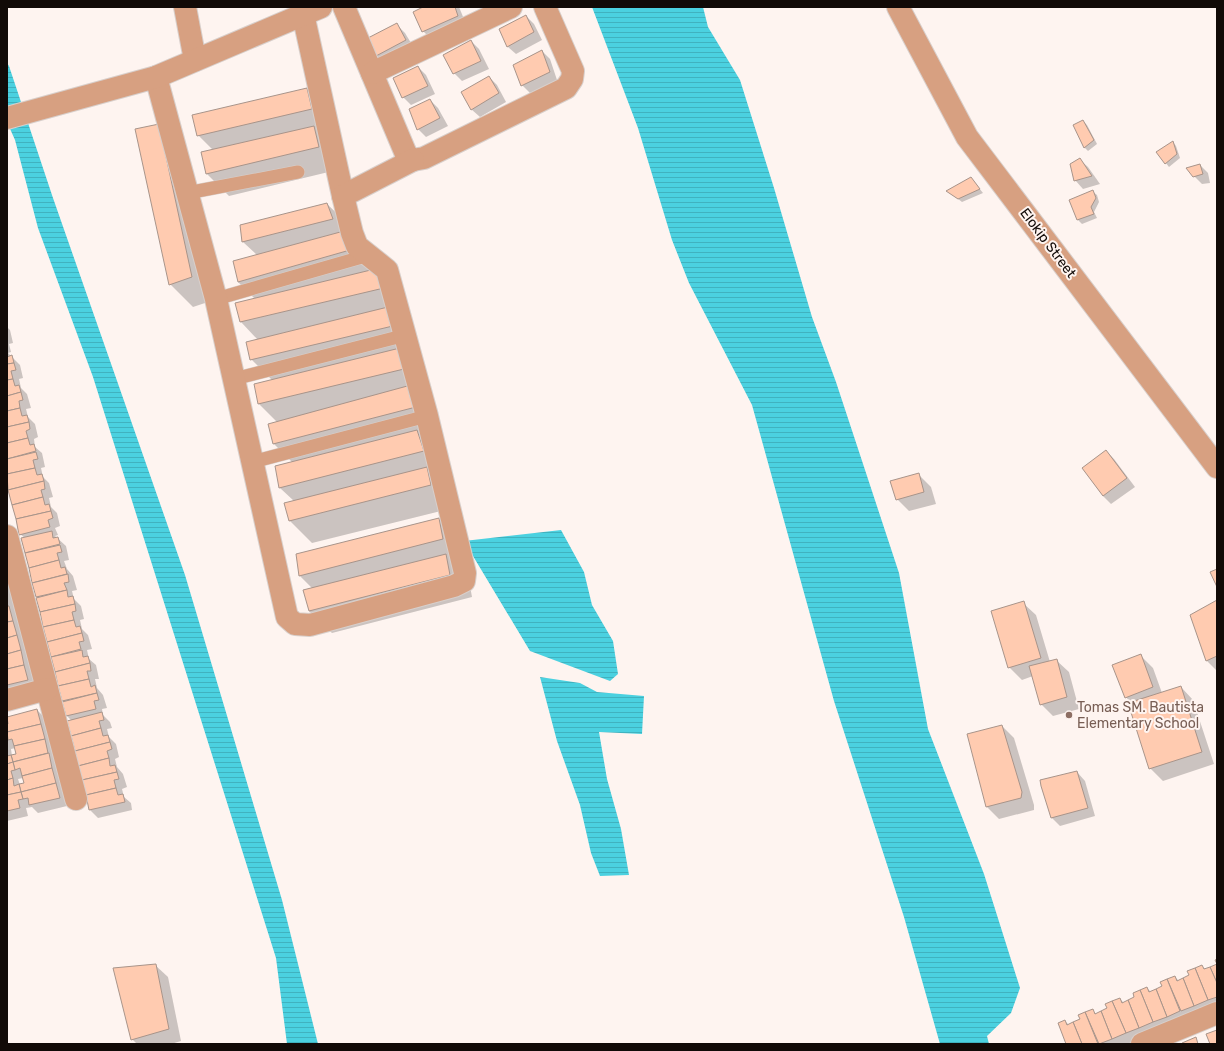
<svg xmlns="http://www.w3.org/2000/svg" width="1224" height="1051" font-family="Rubik,sans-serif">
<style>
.water{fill:url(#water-rules)}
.shadow{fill:#0003;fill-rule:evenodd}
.building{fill:#ffcbb0;stroke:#a8948a}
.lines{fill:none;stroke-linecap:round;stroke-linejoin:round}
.service-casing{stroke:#d8cfcb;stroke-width:14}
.minor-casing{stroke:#d8cfcb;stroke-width:24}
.service{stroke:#d7a081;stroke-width:13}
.minor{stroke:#d7a081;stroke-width:22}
.education-dot{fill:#8d6e63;stroke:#fef4f0;stroke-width:1.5}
.labels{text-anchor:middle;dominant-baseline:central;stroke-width:4;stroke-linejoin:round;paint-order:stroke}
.street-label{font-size:14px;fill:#110a07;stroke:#fef4f0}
.education-label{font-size:14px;fill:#785e54;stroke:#fef4f0;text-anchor:start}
</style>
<defs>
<pattern id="water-rules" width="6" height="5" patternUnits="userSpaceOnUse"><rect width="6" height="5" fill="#4bd1e0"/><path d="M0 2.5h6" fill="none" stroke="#40b2bf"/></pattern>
</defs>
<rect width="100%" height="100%" fill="#fef4f0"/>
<g class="water">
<polygon points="592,7 703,7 708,27 740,80 774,188 812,317 836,382 899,573 928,729 984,874 1020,988 1011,1013 987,1036 989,1044 940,1044 904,917 834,701 752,405 689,283 672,240 638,128"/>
<polygon points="7,63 9,66 53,198 185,575 282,900 318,1044 287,1044 276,958 93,377 38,228 15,140 7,122"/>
<polygon points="561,530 584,572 592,605 613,641 618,674 610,681 530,651 464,541"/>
<polygon points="540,677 580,683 597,692 644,696 642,734 599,732 607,779 621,829 629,875 600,876 591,853 580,805 557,741"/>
</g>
<g class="shadow">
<polygon points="425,7 459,7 466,24 431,39 423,31"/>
<polygon points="526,16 534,24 542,40 516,54 507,46"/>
<polygon points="397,25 405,33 414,48 385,63 376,55"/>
<polygon points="471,41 479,49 489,69 462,81 454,73"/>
<polygon points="542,51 550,59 557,80 530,93 522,85"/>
<polygon points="418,67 426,75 435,94 411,105 403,97"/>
<polygon points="489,77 497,85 506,102 480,117 471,109"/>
<polygon points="306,89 329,112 341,169 229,196 207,174 213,150 198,135"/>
<polygon points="430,100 438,108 448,126 426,137 418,129"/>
<polygon points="1083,121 1087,125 1097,144 1088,151 1084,147"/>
<polygon points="159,125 214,300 193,307 170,284"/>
<polygon points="1173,142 1176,146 1180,158 1169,167 1158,153"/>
<polygon points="1079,159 1088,167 1100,184 1083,189 1075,180"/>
<polygon points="1200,165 1208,173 1210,183 1202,184 1194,176"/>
<polygon points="971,178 983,193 962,202 948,191"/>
<polygon points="1093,192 1097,195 1099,202 1094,212 1097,218 1082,224 1078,220"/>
<polygon points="327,204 350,226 379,269 438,429 420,434 440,454 453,508 312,543 290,521 294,501 280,488 276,466 292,462 274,444 277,422 259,404 255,385 272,380 251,359 258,340 241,322 236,303 255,299 238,282 257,255 243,242 241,225"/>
<polygon points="7,327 10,330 13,343 9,344 11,352 8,353 20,365 23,378 19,379 21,388 27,394 31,408 26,409 28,417 35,424 38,437 34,439 35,447 42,453 45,467 41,468 43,477 49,483 53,497 49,498 51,507 57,513 60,526 55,528 58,535 55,536 66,546 69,560 64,561 67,569 73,576 77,590 72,591 74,599 81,606 84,619 80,620 82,629 88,635 92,649 87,650 89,659 96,665 99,679 95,679 97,688 103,695 107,708 102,709 103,715 110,722 112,728 107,729 109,737 116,744 119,757 115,759 117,767 123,774 127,787 122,789 124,797 131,803 132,810 98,818 90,810 72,721 67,716 23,539 25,538 20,534 7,481"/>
<polygon points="1106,451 1114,459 1135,487 1111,504 1103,496 1083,468"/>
<polygon points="918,474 931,487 936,504 909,511 897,499"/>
<polygon points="439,519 462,542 472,597 332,633 309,611 313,589 300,576"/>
<polygon points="7,583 10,585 36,688 7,695"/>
<polygon points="1217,601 1217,671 1207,661"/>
<polygon points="1023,603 1036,615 1050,662 1056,660 1069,672 1079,709 1053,716 1041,704 1033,676 1022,680 1009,667"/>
<polygon points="1141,656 1153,668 1162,693 1181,687 1193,700 1214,764 1163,781 1150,768 1131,703 1126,697"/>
<path d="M37 710 45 718 67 806 38 813 32 807 26 808 28 816 7 821V726ZM16 748 18 754 12 756 11 749ZM23 778 25 784 20 785 18 779Z"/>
<polygon points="1002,726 1014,738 1034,805 1034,810 999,819 987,807 968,735"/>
<polygon points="1077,772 1085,781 1095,816 1060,826 1052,818 1042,786"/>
<polygon points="155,965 168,977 181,1041 171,1044 137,1044 132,1039"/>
<polygon points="1217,965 1217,1008 1127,1044 1068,1044 1065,1021 1069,1025 1081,1020 1079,1015 1092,1010 1096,1014 1108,1009 1120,999 1124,1003 1136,998 1147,988 1151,992 1163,987 1161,982 1175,977 1179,981 1191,976 1202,966 1206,970"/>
</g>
<g class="building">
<polygon points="423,7 455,7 458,16 422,32 413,12"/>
<polygon points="526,15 534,32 507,47 499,29"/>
<polygon points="397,23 406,40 376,56 366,39"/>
<polygon points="471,40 481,61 453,74 443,55"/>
<polygon points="542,50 550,72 521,86 513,65"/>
<polygon points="418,66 428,86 402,98 393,78"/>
<polygon points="489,76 499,93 471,110 461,92"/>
<polygon points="307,88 312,109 197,136 192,115"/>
<polygon points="430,99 440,118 417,130 409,109"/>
<polygon points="1083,120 1094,140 1084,148 1073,125"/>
<polygon points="159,124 192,277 169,285 135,129"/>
<polygon points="314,126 319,147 206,174 201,152"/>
<polygon points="1173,141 1177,154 1165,164 1156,152"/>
<polygon points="1080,158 1092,176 1074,181 1070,164"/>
<polygon points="1200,164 1203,174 1193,177 1186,168"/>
<polygon points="971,177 980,189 958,199 946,191"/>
<polygon points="1093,190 1096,198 1091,207 1094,214 1077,220 1069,200"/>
<polygon points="327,203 333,219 242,242 240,225"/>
<polygon points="344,231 350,250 238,282 233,261"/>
<polygon points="379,268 384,288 240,322 235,303"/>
<polygon points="392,306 397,325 250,360 246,342"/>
<polygon points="400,348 404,369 258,404 254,384"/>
<polygon points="7,355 7,357 12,355 14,363 7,364"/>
<polygon points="14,363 16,370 11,371 13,379 7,380 7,364"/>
<polygon points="13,379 15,386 19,385 21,392 7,396 7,380"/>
<polygon points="411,385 416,407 273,444 268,424"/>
<polygon points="21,392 23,400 19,401 20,408 7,411 7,396"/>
<polygon points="20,408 22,416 27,415 29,422 7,427 7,411"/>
<polygon points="29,422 30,429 26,431 28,438 7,443 7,427"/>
<polygon points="417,430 424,451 279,488 275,466"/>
<polygon points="28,438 30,445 34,444 36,451 7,459 7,443"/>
<polygon points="1106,450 1127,478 1103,496 1082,468"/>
<polygon points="36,452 38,459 33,460 35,468 7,474 7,459"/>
<polygon points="427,467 431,485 289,521 284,503"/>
<polygon points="35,468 37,475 42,474 44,481 8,490 7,474"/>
<polygon points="919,473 924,492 896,500 890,481"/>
<polygon points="44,481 45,489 41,490 43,497 12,505 8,490"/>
<polygon points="43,497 45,505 49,504 51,511 16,519 12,505"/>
<polygon points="51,511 53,518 48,520 50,527 19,535 16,519"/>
<polygon points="439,518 443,539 299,576 296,554"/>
<polygon points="52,531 53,538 58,537 60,544 25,553 21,538"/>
<polygon points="60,545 62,552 57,553 59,560 29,568 25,553"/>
<polygon points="446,554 450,575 309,611 303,590"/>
<polygon points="59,560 61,568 65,567 67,574 32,583 29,568"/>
<polygon points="1217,569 1217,587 1210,572"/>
<polygon points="68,574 69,582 64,583 67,590 36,597 32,583"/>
<polygon points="67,590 68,597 73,596 75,604 40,612 36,598"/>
<polygon points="1217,600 1217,656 1206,661 1190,615"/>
<polygon points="1024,601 1041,658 1008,668 991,611"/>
<polygon points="75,604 76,611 72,612 74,620 43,627 40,612"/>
<polygon points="7,606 9,606 13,621 7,622"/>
<polygon points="74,620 76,627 80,626 82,633 47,642 43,627"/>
<polygon points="13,621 17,635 7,638 7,622"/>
<polygon points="82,633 84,641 79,642 81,649 51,657 47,642"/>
<polygon points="17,635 21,650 7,654 7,638"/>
<polygon points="21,650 24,665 7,669 7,654"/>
<polygon points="82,650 83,657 88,656 90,663 55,672 51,657"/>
<polygon points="1141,654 1153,687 1125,698 1112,665"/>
<polygon points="1057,659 1067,697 1040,705 1029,666"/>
<polygon points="90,663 91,671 87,671 89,679 58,686 55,672"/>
<polygon points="24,665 28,680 7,685 7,669"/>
<polygon points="89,679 91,687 95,685 97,693 62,701 58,686"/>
<polygon points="1181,686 1202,752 1149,769 1128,703"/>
<polygon points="97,693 99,700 94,701 96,709 66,716 62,702"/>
<polygon points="37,709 41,724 7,732 7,725 8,724 7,717"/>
<polygon points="102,712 104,720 99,721 101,728 71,736 67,721"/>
<polygon points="41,724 45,739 14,746 12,739 8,740 7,732"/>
<polygon points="1002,725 1022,792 1021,798 986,807 967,734"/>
<polygon points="101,728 103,736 108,735 110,742 75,751 71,736"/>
<polygon points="45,739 48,753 13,762 11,755 16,754 14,746"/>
<polygon points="110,742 112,749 107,751 109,758 78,766 75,751"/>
<polygon points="49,753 52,768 22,776 20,768 15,770 13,762"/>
<polygon points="11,755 13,762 7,764 7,756"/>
<polygon points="109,758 110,766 115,765 117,772 82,780 78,766"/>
<polygon points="13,762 15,770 11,771 13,778 7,780 7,764"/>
<polygon points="52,768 56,783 21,792 19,784 24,783 22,776"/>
<polygon points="1077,771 1088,808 1051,818 1041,786 1040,780"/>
<polygon points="117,772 119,779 114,780 116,788 86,795 82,780"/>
<polygon points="13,778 14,786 19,784 21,792 7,795 7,780"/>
<polygon points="56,783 60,798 29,805 28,798 23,799 21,792"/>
<polygon points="116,788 118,795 123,794 125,802 89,810 86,795"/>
<polygon points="21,792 23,799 18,800 20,808 7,811 7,795"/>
<polygon points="1217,959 1217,983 1210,967 1217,964 1215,960"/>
<polygon points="156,964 169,1029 131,1040 113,968"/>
<polygon points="1202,965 1204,969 1210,967 1217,983 1217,997 1208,1000 1195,968"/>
<polygon points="1195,968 1208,1000 1194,1006 1183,978 1189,975 1187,971"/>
<polygon points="1175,976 1177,981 1183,978 1194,1006 1181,1011 1167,979"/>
<polygon points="1167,979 1180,1011 1167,1017 1156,989 1162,986 1160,982"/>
<polygon points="1147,987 1149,992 1156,989 1167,1017 1153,1022 1140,990"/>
<polygon points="1140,990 1153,1022 1139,1028 1128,1000 1134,997 1133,993"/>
<polygon points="1120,998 1122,1003 1128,1000 1139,1028 1126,1033 1112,1001"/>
<polygon points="1112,1001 1126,1033 1112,1039 1101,1011 1107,1008 1105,1004"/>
<polygon points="1093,1009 1095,1014 1101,1011 1112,1039 1099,1044 1085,1012"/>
<polygon points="1085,1012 1098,1044 1082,1044 1073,1022 1080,1019 1078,1015"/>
<polygon points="1065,1020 1067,1025 1073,1022 1082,1044 1066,1044 1058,1023"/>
<polygon points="1217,1030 1217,1044 1210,1044 1206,1034"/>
<polygon points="1196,1037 1198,1044 1182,1044 1182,1043"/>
</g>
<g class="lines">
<defs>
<g id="service">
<polyline points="187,193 298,172"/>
<polyline points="216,299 369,255"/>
<polyline points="234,379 406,335"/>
<polyline points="252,462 427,416"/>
</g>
<g id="minor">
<polyline points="185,7 195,60"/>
<polyline points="344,7 406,154 413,160 424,158 566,88 572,79 573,71 545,7"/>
<polyline points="898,7 967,137 1217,467"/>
<polyline points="303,14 343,196"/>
<polyline points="372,73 511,7"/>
<polyline points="156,77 216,299 287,617 295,624 310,625 454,586 464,581 465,573 427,416 387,270 357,246 352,233 343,196 413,160"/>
<polyline points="7,118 156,77 321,7"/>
<polyline points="7,536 76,799"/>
<polyline points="7,700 47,689"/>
<polyline points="1142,1044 1217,1013"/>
</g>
</defs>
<use href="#service" class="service-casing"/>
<use href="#minor" class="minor-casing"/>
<use href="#service" class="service"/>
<use href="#minor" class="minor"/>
</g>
<circle class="education-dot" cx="1069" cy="715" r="4"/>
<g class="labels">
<g class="street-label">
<text transform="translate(1048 243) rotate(53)">Elokip Street</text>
</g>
<g class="education-label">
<text x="1077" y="707">Tomas SM. Bautista<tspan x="1077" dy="16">Elementary School</tspan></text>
</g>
</g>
<rect width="1224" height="1051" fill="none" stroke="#110a07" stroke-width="16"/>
</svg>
